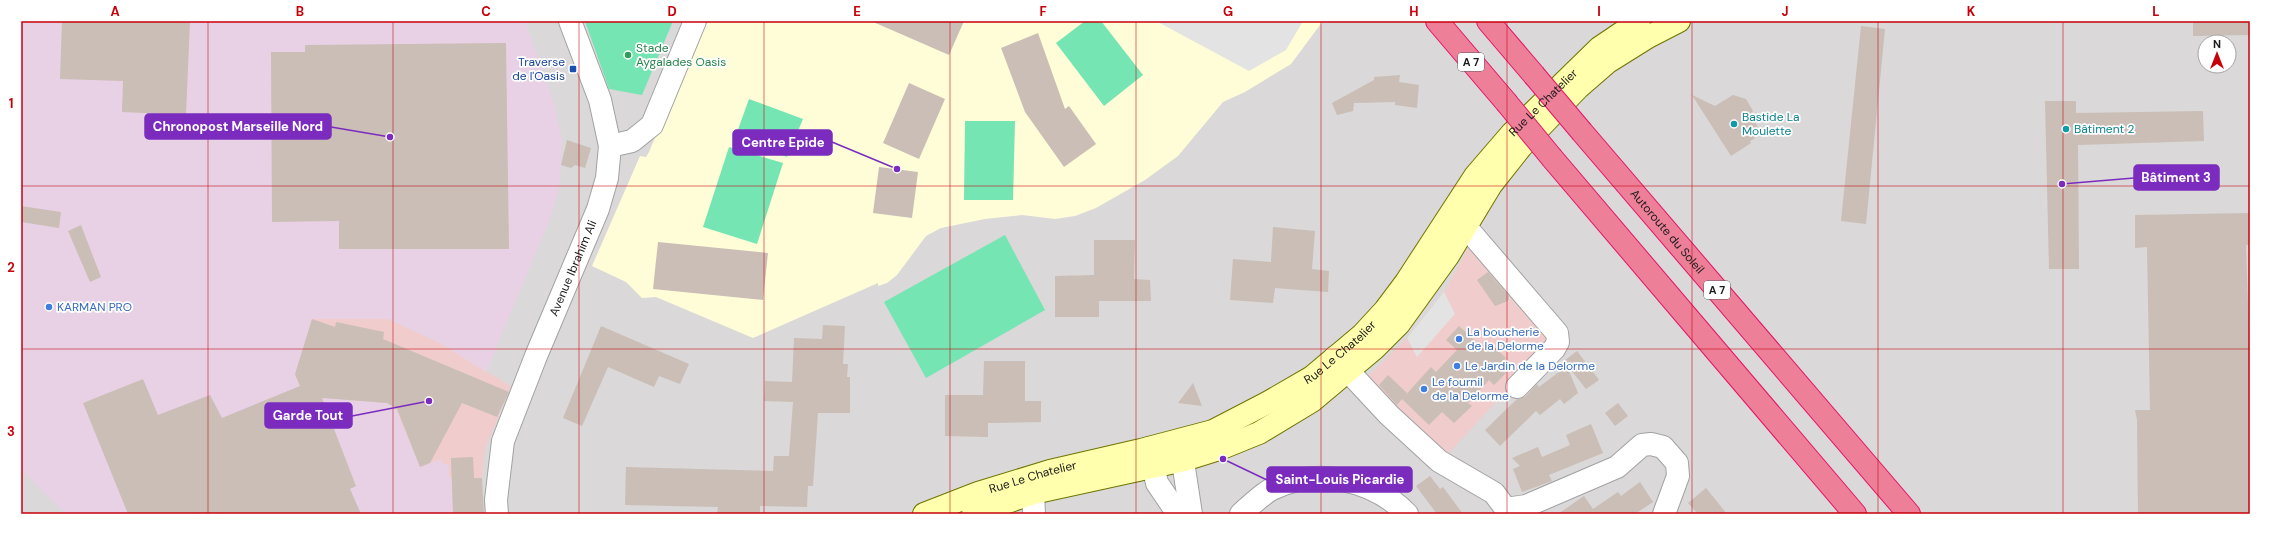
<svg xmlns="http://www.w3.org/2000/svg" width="2271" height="535" font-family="'DM Sans',sans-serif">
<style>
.residential{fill:#dad8d8;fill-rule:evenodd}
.commercial{fill:#f1cccd}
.industrial{fill:#e8d1e5}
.education{fill:#fffdd8}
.pitch{fill:#75e5b4}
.parking{fill:#e3e3e3}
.building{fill:#cabeb6}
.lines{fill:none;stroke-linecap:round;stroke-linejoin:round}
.street-casing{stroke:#a2a2a2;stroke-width:24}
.secondary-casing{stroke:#6e7500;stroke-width:24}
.highway-casing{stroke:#e41466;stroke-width:24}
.street{stroke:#fff;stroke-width:22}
.secondary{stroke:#ffffad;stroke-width:22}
.highway{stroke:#ee7f99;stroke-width:22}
.highway-bridge-casing{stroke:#e41466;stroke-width:24;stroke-linecap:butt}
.highway-bridge{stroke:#ee7f99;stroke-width:22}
.grid{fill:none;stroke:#c7000a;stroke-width:1;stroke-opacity:0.55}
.leisure-dot{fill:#2e9e5b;stroke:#fff;stroke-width:1.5}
.transit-dot{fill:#1a4fb4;stroke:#fff;stroke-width:1.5}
.culture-dot{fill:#0f9aa8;stroke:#fff;stroke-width:1.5}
.shop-dot{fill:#3f7fe0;stroke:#fff;stroke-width:1.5}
.labels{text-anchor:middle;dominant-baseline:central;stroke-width:3.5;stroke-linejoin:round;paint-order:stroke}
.shield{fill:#fff;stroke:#5f5f5f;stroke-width:1}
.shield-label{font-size:11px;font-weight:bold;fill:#1b1b1b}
.leisure-label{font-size:12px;fill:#27864d;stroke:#fff;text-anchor:start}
.transit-label{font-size:12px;fill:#164399;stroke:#fff;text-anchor:end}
.street-label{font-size:12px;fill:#1b1b1b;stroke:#fff}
.culture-label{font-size:12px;fill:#0d838f;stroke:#fff;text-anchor:start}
.shop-label{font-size:12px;fill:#366cbe;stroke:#fff;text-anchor:start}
.leader{fill:none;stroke:#7b2cbf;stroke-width:1.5}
.callout-dot{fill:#7b2cbf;stroke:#fff;stroke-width:1.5}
.callout{fill:#7b2cbf;stroke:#7b2cbf;stroke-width:1.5}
.callout-label{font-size:13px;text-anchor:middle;font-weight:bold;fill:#fff}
.neatline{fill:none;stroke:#c7000a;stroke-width:1.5}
.grid-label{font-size:13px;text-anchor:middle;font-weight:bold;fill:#c7000a}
</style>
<rect width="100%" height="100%" fill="#eee8e0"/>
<path class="residential" d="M21 21H2250V514H21ZM2205 42H2229V66H2205Z"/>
<g class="commercial">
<polygon points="1470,245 1553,341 1445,457 1365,379 1407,338 1444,292"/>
<polygon points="312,319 388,319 440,343 511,386 485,449 482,478 452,479 420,467 394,404 323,398 300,388 295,375"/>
</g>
<polygon class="industrial" points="21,21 525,21 554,103 562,139 561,168 559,189 550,219 486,372 440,343 388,319 312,319 295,375 300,388 323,398 394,404 420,467 441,459 441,463 449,465 449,477 452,479 482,478 483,514 66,514 21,470"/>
<polygon class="education" points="703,21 1323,21 1291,64 1245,92 1223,102 1178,156 1145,180 1096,208 1075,216 1055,219 1022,215 985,219 941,228 926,236 897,275 887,283 878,286 878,283 753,338 656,297 642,298 626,282 592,266 640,156 646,157 649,152"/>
<g class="pitch">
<polygon points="585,21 673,21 642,95 609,89"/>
<polygon points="1085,21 1101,21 1143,75 1104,106 1056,43"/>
<polygon points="749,99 803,119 787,157 735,138"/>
<polygon points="965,121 1015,121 1013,200 964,200"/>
<polygon points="729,147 783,163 757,244 703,227"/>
<polygon points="1005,235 1045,310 926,378 884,302"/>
</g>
<g class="parking">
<polygon points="1156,21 1303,21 1286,50 1249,71"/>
<polygon points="1444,292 1455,314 1417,357 1407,338"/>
</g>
<g class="building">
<polygon points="62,21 190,21 186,115 122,112 123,81 60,79"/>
<polygon points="871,21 964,21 949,55"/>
<polygon points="2193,21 2250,21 2250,35 2193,36"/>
<polygon points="1861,26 1885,29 1866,224 1841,221"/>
<polygon points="1038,33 1065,109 1069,106 1096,144 1064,167 1025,112 1001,48"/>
<polygon points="506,43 509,249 339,249 339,221 272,222 271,52 305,52 305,45"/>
<polygon points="1400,75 1399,82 1419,85 1417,108 1395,105 1395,102 1354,103 1353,111 1337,115 1332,103 1374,80 1374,77"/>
<polygon points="909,83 945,99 919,159 883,143"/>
<polygon points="1692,95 1715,106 1733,95 1746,99 1753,111 1751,113 1758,128 1754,139 1750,141 1751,143 1731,156"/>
<polygon points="2045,101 2076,101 2076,113 2203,111 2204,141 2078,145 2079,269 2049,269"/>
<polygon points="567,140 591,148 585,168 575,165 571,168 561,165"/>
<polygon points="879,167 918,172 912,218 873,213"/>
<polygon points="21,206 61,212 59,228 21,222"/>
<polygon points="2250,213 2250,245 2246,245 2250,364 2250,513 2138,514 2137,420 2135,410 2150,410 2147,247 2135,248 2135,215"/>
<polygon points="81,225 101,277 90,282 68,231"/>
<polygon points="1273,227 1315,231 1312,269 1329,271 1328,292 1275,288 1273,303 1230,300 1233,259 1271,262"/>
<polygon points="1094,240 1135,240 1134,279 1150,280 1151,301 1099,301 1099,317 1055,317 1055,276 1094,275"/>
<polygon points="658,242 768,253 763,300 653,289"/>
<polygon points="1488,272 1509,296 1508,301 1495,306 1477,280"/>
<polygon points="312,319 335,327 336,322 384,332 383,339 509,392 497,417 462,403 430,463 420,467 397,409 387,403 322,398 356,486 350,489 361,514 128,514 83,403 143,379 158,415 210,395 222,418 300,386 295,374"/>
<polygon points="823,325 845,326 843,364 848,364 847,377 850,377 850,413 818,413 813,486 808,486 807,507 760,506 760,514 717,514 718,507 625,505 626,467 773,471 774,456 789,456 793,402 764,401 765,381 792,382 794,338 822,339"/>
<polygon points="601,326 689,364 680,384 659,376 654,387 608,367 582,426 563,418"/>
<polygon points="1459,326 1486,351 1491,344 1506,358 1500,364 1506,373 1494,385 1489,380 1468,403 1472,406 1454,423 1442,412 1429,425 1402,399 1431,367 1436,372 1457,350 1446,340"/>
<polygon points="1577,351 1599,380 1586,389 1564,361"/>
<polygon points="984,361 1025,361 1025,401 1041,401 1041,422 988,423 988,437 945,436 945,395 983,395"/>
<polygon points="1567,366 1578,393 1564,404 1560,399 1540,415 1536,411 1500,446 1485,430 1517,399 1526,396 1537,384 1539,387"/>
<polygon points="1388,375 1407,393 1397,405 1379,385"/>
<polygon points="1193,383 1202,406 1178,403"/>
<polygon points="1618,403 1628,416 1615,426 1605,413"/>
<polygon points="1591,424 1603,453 1549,475 1552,481 1522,492 1513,469 1520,466 1512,458 1538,447 1542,457 1570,445 1566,435"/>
<polygon points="473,457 474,478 482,478 484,514 453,514 451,458"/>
<polygon points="1430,476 1440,489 1443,487 1463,514 1437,514 1416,486"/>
<polygon points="1640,482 1653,502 1635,514 1558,514 1584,496 1593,509 1618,492 1621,496"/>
<polygon points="1706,488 1727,514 1698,514 1688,503"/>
</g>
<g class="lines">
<defs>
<g id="street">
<polyline points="610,146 632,141 652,125 695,21"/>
<polyline points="1466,227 1557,333 1558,342 1554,349 1517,387"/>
<polyline points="1335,357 1389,415 1439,461 1494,493 1506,509 1526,506 1617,467 1642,445 1651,444 1663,447 1677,463 1678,476 1664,514"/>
<polyline points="1180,442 1191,514"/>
<polyline points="1149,448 1157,483 1178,514"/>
<path id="s1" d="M497 514 496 500 503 441 536 356 598 209 607 178 610 146 600 100 570 21"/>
<polyline points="1034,514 1033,493 1045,478"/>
<path d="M1241 514C1250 506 1262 494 1272 489 1317 467 1373 479 1407 514"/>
</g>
<g id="secondary">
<path id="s2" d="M924 514 978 493 1050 471 1141 450 1213 431 1267 403 1312 377 1362 335 1385 310 1406 282 1475 176 1512 133 1599 48 1639 21"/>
<polyline points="973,514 1033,493 1184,460 1222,448 1259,433 1312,401 1375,348 1399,324 1448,256 1491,185 1521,147 1578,88 1608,62 1648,37 1679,21"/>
</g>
<g id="highway">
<polyline points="1437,21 1506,102"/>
<polyline points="1488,21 1534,75"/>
<path id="s3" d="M1582 132 1909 514"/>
<polyline points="1552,158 1855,514"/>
</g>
</defs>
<use href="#street" class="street-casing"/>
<use href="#secondary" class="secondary-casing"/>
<use href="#highway" class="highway-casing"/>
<use href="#street" class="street"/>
<use href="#secondary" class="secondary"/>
<use href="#highway" class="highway"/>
<defs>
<g id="highway-bridge">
<polyline points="1534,75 1582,132"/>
<polyline points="1506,102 1552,158"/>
</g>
</defs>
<use href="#highway-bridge" class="highway-bridge-casing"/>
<use href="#highway-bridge" class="highway-bridge"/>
</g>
<path class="grid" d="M208 21V514M393 21V514M579 21V514M764 21V514M950 21V514M1136 21V514M1321 21V514M1507 21V514M1692 21V514M1878 21V514M2063 21V514M21 186H2250M21 349H2250"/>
<circle class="leisure-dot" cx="628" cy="55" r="4"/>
<rect class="transit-dot" x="569" y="65" width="8" height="8" rx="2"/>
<g class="culture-dot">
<circle cx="1734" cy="124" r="4"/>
<circle cx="2066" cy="129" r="4"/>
</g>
<g class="shop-dot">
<circle cx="49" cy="307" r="4"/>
<circle cx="1459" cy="339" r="4"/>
<circle cx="1457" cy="366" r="4"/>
<circle cx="1424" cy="389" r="4"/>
</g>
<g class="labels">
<g class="shield">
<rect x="1458" y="53" width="26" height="18" rx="3"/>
<rect x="1704" y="281" width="26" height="18" rx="3"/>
</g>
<g class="shield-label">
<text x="1471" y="62">A 7</text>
<text x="1717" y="290">A 7</text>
</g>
<g class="leisure-label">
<text x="636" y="48">Stade<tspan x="636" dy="14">Aygalades Oasis</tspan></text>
</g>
<g class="transit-label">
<text x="565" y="62">Traverse<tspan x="565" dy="14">de l'Oasis</tspan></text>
</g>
<g class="street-label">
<text stroke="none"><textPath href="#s2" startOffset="775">Rue Le Chatelier</textPath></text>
<text stroke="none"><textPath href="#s3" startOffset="131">Autoroute du Soleil</textPath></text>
<text stroke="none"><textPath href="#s1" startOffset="260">Avenue Ibrahim Ali</textPath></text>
<text stroke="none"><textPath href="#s2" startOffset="451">Rue Le Chatelier</textPath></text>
<text stroke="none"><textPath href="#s2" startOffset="115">Rue Le Chatelier</textPath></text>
</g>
<g class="culture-label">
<text x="1742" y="117">Bastide La<tspan x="1742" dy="14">Moulette</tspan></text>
<text x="2074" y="129">Bâtiment 2</text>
</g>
<g class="shop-label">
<text x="57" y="307">KARMAN PRO</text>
<text x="1467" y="332">La boucherie<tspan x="1467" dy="14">de la Delorme</tspan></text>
<text x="1465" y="366">Le Jardin de la Delorme</text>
<text x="1432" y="382">Le fournil<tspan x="1432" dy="14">de la Delorme</tspan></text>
</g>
</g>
<path class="leader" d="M390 137L331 127M897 169L832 142M2062 184L2134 178M429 401L352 416M1223 459L1267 480"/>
<g class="callout-dot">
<circle cx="390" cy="137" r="4"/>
<circle cx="897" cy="169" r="4"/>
<circle cx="2062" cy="184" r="4"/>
<circle cx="429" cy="401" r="4"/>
<circle cx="1223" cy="459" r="4"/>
</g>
<g class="callout">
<rect x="145" y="114" width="186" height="25" rx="4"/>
<rect x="733" y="130" width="99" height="25" rx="4"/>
<rect x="2134" y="165" width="85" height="25" rx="4"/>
<rect x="265" y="403" width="87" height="25" rx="4"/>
<rect x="1267" y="467" width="145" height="25" rx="4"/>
</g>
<g class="callout-label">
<text x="238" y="131">Chronopost Marseille Nord</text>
<text x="783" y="147">Centre Epide</text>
<text x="2176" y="182">Bâtiment 3</text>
<text x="308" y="420">Garde Tout</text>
<text x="1340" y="484">Saint-Louis Picardie</text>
</g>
<rect width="2271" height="535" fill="none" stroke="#ffffff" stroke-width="44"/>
<g transform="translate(2217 54)"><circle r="19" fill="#ffffff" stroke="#a4a4a4"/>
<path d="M0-3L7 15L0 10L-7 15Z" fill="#c7000a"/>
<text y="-6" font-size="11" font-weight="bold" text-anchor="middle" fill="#1b1b1b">N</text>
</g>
<rect x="22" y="22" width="2227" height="491" class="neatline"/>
<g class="grid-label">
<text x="115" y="16">A</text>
<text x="300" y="16">B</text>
<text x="486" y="16">C</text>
<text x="672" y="16">D</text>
<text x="857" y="16">E</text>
<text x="1043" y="16">F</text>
<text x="1228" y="16">G</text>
<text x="1414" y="16">H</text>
<text x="1599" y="16">I</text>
<text x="1785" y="16">J</text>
<text x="1971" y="16">K</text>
<text x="2156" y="16">L</text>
<text x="11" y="108">1</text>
<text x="11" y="272">2</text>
<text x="11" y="436">3</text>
</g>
</svg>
